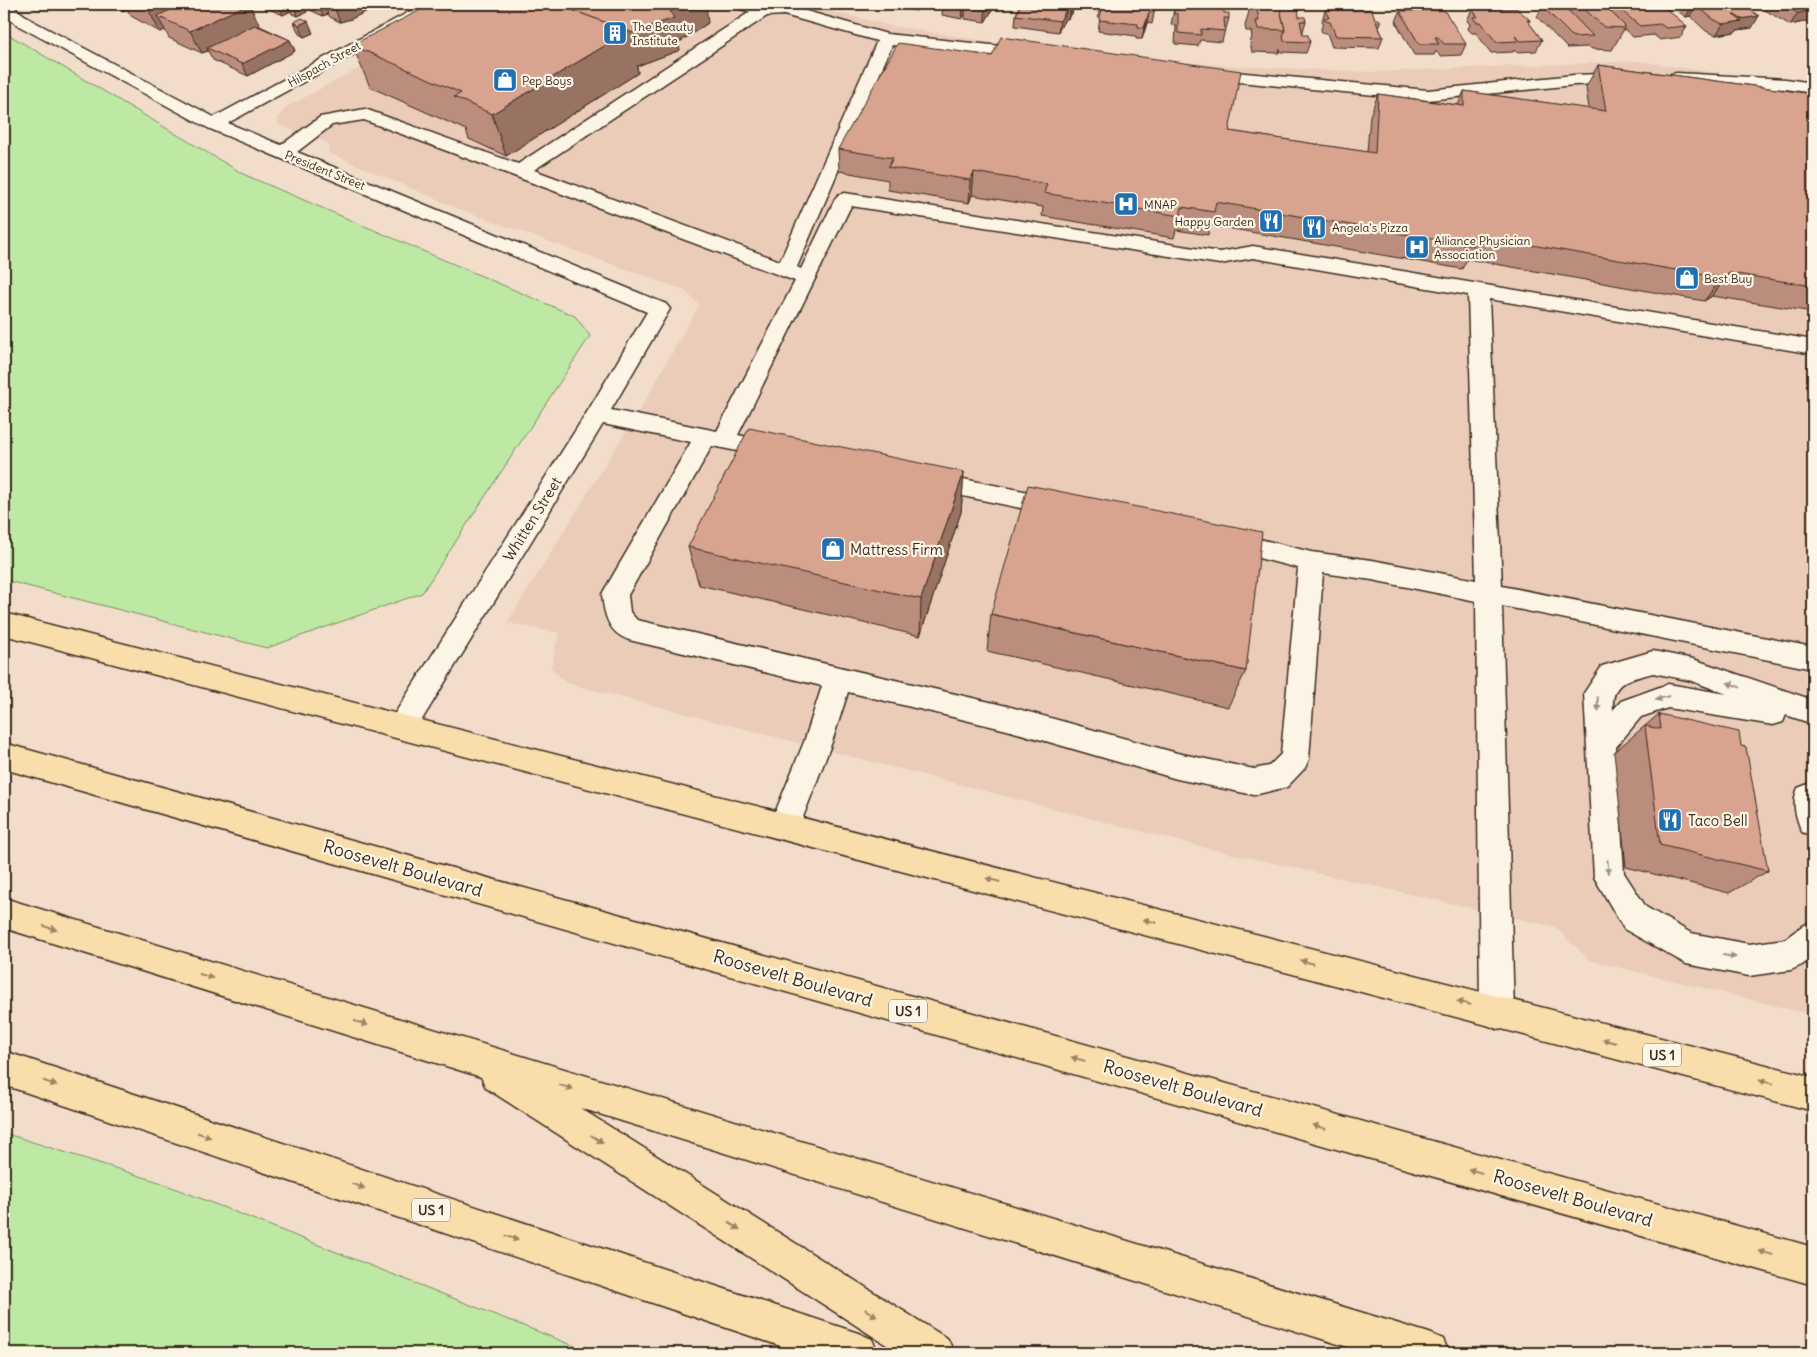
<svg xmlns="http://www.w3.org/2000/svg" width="1817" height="1357" font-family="Delius,sans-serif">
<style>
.built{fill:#eaccb9}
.green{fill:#bee9a5;stroke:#7c8a62}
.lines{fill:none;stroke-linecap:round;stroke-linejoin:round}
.minor-casing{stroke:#3b2a1e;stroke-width:3}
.highway-casing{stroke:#3b2a1e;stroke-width:3}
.minor{fill:#fcf5e5;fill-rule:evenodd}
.highway{fill:#f9deab;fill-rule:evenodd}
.wall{fill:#bb8d7b;stroke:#3b2a1e}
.shaded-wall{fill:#987364;stroke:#3b2a1e}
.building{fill:#d9a48f;stroke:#3b2a1e}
.oneway{fill:#9c9082}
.oneway2{fill:#9a8464}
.labels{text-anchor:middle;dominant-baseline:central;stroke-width:4.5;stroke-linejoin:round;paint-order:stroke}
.far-poi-label{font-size:12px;fill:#3b2a1e;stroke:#fcf5e5;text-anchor:start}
.far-street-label{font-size:12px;fill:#3b2a1e;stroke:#fcf5e5}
.shield{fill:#fcf5e5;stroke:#75675a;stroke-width:1}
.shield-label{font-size:14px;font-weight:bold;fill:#3b2a1e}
.street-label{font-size:15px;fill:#3b2a1e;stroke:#fcf5e5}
.poi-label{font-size:15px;fill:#3b2a1e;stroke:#fcf5e5;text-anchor:start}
.near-street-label{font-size:18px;fill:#3b2a1e;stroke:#fcf5e5}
</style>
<rect width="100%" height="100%" fill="#f2ddcb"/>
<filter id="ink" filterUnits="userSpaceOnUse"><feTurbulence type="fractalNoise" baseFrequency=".02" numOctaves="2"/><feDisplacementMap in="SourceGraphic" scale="10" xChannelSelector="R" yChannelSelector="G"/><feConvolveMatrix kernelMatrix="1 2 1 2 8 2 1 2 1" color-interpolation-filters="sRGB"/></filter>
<g filter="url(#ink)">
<polygon class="built" points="478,4 799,4 893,26 992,42 1129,58 1235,66 1371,72 1638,61 1813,88 1813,1015 1589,960 1555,927 1198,846 566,683 551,667 559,633 507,623 646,399 699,305 684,290 464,211 329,153 328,143 278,125 278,117 288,106"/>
<g class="green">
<polygon points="4,32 245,175 575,316 590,336 422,593 267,648 4,580"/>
<polygon points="4,1133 159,1182 592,1353 4,1353"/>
</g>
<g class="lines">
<defs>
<g id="minor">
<path d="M4 4H10L31 20 214 117 424 4H443L441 7 228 123 281 145 320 117 365 109 518 164 750 12 735 7 733 4 785 5 887 34 1038 50 1040 54 1038 58 1032 59 892 45 797 267 801 269 835 199 838 195 845 193 1220 252 1253 246 1813 340V354L1489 299 1502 586 1813 647V669L1502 606 1514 1012 1509 1024 1497 1029 1485 1024 1480 1012 1476 601 1372 580 1323 573 1309 759 1305 768 1287 787 1254 795 1177 779 1007 730 848 692 832 742 800 825 796 835 785 839 774 835 770 825 804 742 822 686 629 640C608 633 604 614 602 594L691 442 603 424 412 736 402 739 392 736 388 727 392 718 589 409 647 312 208 128 19 26 4 15ZM784 15 877 41 780 261 534 170 767 16ZM364 120 795 281 717 431 611 410 670 309 666 304 297 152 332 125ZM851 206 1220 264 1253 258 1468 295 1476 580 1372 560 1311 552 1224 530 1215 533 1211 540 1215 547 1298 568 1281 754 1269 766 1254 769 1177 753 1007 706 637 620 630 612 628 595 712 446 777 459 785 457 789 451 785 445 738 435Z"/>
<polygon points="1203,69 1428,90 1574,75 1629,73 1635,74 1638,78 1635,82 1629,83 1574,85 1428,100 1197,78 1194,74 1197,70"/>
<polygon points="1677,73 1786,79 1813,83 1813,93 1786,89 1671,82 1668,78 1671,74"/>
<polygon points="928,472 1059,498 1068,501 1071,507 1068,513 1059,516 919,487 916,481 919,475"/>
<path d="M1653 651 1693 659 1813 700V724L1786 715 1783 722 1773 725 1668 708 1641 717 1616 747 1624 873 1646 907 1691 933 1749 944 1785 939 1802 926 1813 921V957L1802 965 1791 970 1749 976 1686 964 1624 929 1594 877 1584 693 1602 666ZM1653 673 1692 681 1727 694 1668 684 1621 701 1613 710C1611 680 1629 680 1653 673Z"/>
<path d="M1808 784 1813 785V836L1802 832C1796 818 1791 802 1798 788Z"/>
</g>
<g id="highway">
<polygon points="4,613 1813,1077 1813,1111 4,635"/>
<polygon points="4,743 1813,1247 1813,1285 4,769"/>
<polygon points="4,898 1429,1333 1443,1339 1449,1353 1367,1353 580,1108 948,1339 954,1353 899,1353 486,1088 481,1077 4,928"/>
<polygon points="4,1051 858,1333 872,1339 878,1353 801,1353 4,1085"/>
</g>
</defs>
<use href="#minor" class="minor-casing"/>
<use href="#highway" class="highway-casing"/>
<use href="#minor" class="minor"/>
<use href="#highway" class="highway"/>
</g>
<g class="wall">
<polygon points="110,4 249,4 260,26 290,40 295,51 248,76 213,60 208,51 202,53 169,38 165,30 160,32 131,16 127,9 122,11"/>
<polygon points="267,4 304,4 307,12 298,16 292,14 291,11 283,15 269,9"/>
<polygon points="307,4 382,4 351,19 340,22 330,17 328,14 323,16 310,10"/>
<polygon points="885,4 918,4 918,9 916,11 893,6 893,5"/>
<polygon points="943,4 1001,4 1001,5 996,4 985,22 965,19 965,14 962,19 942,15"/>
<polygon points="1019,4 1074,4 1073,10 1072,14 1070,14 1068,19 1065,19 1058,32 1015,26 1016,15 1019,7"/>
<polygon points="1100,4 1155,8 1152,24 1147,23 1142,39 1136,39 1136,36 1098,31 1100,17 1098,17"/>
<polygon points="1178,4 1224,13 1229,18 1226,29 1225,29 1222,42 1200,40 1198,46 1175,44 1176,26 1171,25 1174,9 1177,10"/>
<polygon points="1251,4 1280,8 1299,17 1306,21 1303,31 1303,35 1310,42 1306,53 1281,52 1280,49 1279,53 1252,52 1250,43 1252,37 1251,31 1246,31 1245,26"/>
<polygon points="1564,4 1607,4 1606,7 1607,8 1609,4 1665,4 1670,8 1668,11 1687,26 1681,37 1660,40 1654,35 1633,37 1624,29 1612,50 1592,49 1588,46 1588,47 1567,48 1537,17 1542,6 1563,5"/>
<polygon points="1674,4 1741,4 1752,28 1737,30 1735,32 1716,35 1706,31 1690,16 1686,17 1679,12 1681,10 1672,6"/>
<polygon points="1755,4 1813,4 1813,20 1790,25"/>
<polygon points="1472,9 1530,20 1529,23 1542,40 1536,51 1516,52 1514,50 1513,52 1491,53 1476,33 1472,33 1468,29 1470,24 1467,21"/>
<polygon points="1325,10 1375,19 1381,22 1379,28 1383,37 1379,48 1332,47 1327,33 1322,33 1321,29 1323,23 1322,21"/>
<polygon points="1400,11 1466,44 1461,55 1440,56 1436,51 1434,55 1414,55 1396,22"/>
<polygon points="294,22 313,33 304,37 299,34"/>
<polygon points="708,23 678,43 680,50 637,66 638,73 506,156 469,139 466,130 370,87 352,45"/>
<polygon points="1598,65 1813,94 1813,312 1712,296 1704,301 1467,259 1462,269 1210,225 1208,235 1176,230 1174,238 1042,216 1043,207 972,195 969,203 888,190 888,180 839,171 838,149 1229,131 1367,152 1370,116 1378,94 1458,105 1464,91 1589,109 1586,87"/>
<polygon points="964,472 961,512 920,636 699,585 688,547"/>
<polygon points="991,614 1246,671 1228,707 987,651"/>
<polygon points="1659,714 1741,746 1768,871 1729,893 1626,867 1614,752"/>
</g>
<g class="shaded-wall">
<polygon points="118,4 124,4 127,9 122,11"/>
<polygon points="161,4 217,4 157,16 165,30 160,32 148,9"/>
<polygon points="249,4 260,26 207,48 208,51 202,53 190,31"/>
<polygon points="278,4 287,4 291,11 283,15"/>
<polygon points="292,4 304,4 307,12 298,16"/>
<polygon points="318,4 329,4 325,6 328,14 323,16"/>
<polygon points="333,4 382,4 351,19 340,22"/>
<polygon points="683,4 706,4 708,23 678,43 680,50 637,66 638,73 506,156 492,114 629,31 670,12"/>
<polygon points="916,4 918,4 918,9 916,11"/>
<polygon points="965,4 967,4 967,8 965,7 965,14 962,19 963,8"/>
<polygon points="990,4 996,4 985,22 985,11"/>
<polygon points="1071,4 1070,15 1068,19 1069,8"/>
<polygon points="1073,4 1074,4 1073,10 1072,14"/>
<polygon points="1692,5 1696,5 1690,16 1686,17"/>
<polygon points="1067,8 1065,19 1058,32 1060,21"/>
<polygon points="1813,10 1813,20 1790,25 1798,13"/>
<polygon points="1149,12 1147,23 1142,39 1144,28"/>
<polygon points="1733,15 1735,15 1730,23 1740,21 1741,19 1759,16 1752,28 1737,30 1735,32 1716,35 1723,24"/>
<polygon points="308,21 313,33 304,37 299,25"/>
<polygon points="290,40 295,51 248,76 242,64"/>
<polygon points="974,172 972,195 969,203 970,180"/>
<polygon points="1730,273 1712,296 1704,301 1722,278"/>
<polygon points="964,472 961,512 920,636 921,599"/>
</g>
<g class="building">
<polygon points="137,4 161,4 148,9"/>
<polygon points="184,4 249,4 190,31 157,16"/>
<polygon points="329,4 355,4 346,8 336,11 325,6"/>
<polygon points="432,4 556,4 629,31 492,114 454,97 461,93 352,45"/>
<polygon points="556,4 683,4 670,12 674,18 630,33 629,31"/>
<polygon points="943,4 965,4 963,8"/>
<polygon points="968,4 990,4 985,11 965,7"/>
<polygon points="1021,4 1071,4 1069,8 1067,8 1060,21 1016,15"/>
<polygon points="1100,4 1150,4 1149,7 1155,8 1154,12 1149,12 1144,28 1138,27 1138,24 1099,20 1103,6 1099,6"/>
<polygon points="1178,4 1202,4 1224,5 1224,13 1229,13 1229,18 1224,18 1225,31 1201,29 1201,35 1178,33 1178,14 1174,14 1174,9 1178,10"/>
<polygon points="1251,4 1279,4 1285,30 1258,29 1256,21 1259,21 1257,9 1252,8"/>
<polygon points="1579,4 1607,4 1603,4 1625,26 1624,28 1604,27"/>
<polygon points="1613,4 1665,4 1670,8 1665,8 1687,26 1666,28 1660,24 1640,26"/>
<polygon points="1690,4 1741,4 1759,16 1741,19 1735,15 1733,15 1742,21 1723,24 1713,19 1696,5 1692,5"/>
<polygon points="1781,4 1813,4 1813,10 1798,13"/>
<polygon points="1563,5 1593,36 1573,37 1542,6"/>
<polygon points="1280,8 1298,9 1299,17 1305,17 1306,21 1300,21 1303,35 1308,35 1310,42 1284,41 1283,37 1285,30"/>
<polygon points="1516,8 1530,20 1527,20 1542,40 1521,41 1515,36 1518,41 1496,42 1481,22 1476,22 1473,17 1478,17 1472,9"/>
<polygon points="1325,10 1372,10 1375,19 1379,19 1381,22 1376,22 1383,37 1336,36 1330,22 1326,21 1324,18 1329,18"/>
<polygon points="1444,10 1466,44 1444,44 1438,37 1435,37 1439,44 1419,44 1400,11"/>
<polygon points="302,18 308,21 299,25 294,22"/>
<polygon points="255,25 290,40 242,64 207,48"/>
<polygon points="1001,37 1241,71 1229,131 1375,153 1378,94 1464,106 1464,91 1606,111 1598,65 1813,94 1813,286 1730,273 1722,278 1474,235 1474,246 1216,202 1214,212 1182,207 1180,216 1044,193 1047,184 974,172 970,180 888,167 893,158 838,149 898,43 992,56"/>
<polygon points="749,428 964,472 921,599 688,547"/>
<polygon points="1028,485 1262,532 1246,671 991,614"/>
<polygon points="1659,714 1739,732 1741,746 1746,747 1768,871 1660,845 1645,726 1661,729"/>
</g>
<defs><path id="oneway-solid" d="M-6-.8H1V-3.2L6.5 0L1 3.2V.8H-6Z" transform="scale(1.25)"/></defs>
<g class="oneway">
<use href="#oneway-solid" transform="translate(1734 685) rotate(-160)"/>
<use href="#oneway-solid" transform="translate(1662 698) rotate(164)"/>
<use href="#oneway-solid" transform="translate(1598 704) rotate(86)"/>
<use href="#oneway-solid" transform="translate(1608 867) rotate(86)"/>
<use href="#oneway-solid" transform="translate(1729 956) rotate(10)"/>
</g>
<g class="oneway2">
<use href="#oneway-solid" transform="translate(993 880) rotate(-165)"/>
<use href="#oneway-solid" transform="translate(1150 921) rotate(-165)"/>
<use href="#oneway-solid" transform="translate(50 928) rotate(17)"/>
<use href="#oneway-solid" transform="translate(1307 962) rotate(-165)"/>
<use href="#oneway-solid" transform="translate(206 976) rotate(17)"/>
<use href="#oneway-solid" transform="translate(1464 1003) rotate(-165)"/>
<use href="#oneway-solid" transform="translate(361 1023) rotate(17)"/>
<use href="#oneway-solid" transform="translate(1609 1041) rotate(-165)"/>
<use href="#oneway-solid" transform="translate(1078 1059) rotate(-164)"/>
<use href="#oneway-solid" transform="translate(1766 1082) rotate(-165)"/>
<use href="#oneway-solid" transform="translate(50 1083) rotate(19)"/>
<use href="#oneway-solid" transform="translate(566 1087) rotate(17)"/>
<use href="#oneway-solid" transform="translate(1319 1127) rotate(-164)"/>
<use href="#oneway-solid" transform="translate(204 1135) rotate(19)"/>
<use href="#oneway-solid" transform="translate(597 1139) rotate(32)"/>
<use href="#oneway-solid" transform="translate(1475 1171) rotate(-164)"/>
<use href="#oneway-solid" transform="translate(358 1186) rotate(19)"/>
<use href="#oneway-solid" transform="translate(734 1226) rotate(32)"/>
<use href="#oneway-solid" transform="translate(512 1238) rotate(19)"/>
<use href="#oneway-solid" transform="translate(1766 1253) rotate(-164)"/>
<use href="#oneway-solid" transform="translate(871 1313) rotate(32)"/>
</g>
</g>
<defs>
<symbol id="building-square" viewBox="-11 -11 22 22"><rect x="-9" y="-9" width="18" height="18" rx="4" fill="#1f6fb2" stroke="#fcf5e5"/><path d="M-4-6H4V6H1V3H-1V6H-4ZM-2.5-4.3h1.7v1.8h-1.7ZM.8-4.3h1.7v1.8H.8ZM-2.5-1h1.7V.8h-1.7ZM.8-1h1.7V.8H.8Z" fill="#fff"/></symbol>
<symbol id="shop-square" viewBox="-11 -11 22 22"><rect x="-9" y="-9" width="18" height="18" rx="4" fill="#1f6fb2" stroke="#fcf5e5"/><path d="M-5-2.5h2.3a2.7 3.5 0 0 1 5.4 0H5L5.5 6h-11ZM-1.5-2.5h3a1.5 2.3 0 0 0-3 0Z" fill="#fff"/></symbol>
<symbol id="hospital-square" viewBox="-11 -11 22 22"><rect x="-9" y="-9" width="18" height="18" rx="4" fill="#1f6fb2" stroke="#fcf5e5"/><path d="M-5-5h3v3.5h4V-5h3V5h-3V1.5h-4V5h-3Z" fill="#fff"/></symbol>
<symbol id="restaurant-square" viewBox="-11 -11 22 22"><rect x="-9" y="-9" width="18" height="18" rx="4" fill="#1f6fb2" stroke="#fcf5e5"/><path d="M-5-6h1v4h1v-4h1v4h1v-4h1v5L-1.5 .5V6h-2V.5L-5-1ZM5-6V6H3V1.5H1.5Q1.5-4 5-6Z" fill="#fff"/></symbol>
</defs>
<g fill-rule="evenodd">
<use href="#building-square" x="601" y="19" width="28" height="28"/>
<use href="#shop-square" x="491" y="66" width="28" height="28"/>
<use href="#hospital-square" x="1112" y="190" width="28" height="28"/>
<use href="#restaurant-square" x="1257" y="207" width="28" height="28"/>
<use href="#restaurant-square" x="1300" y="213" width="28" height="28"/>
<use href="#hospital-square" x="1403" y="233" width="28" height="28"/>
<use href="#shop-square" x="1673" y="264" width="28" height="28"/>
<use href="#shop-square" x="819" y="535" width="28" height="28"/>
<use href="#restaurant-square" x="1656" y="806" width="28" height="28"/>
</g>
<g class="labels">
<g class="far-poi-label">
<text x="632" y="26">The Beauty<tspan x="632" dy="14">Institute</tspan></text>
<text x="522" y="80">Pep Boys</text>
<text x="1144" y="204">MNAP</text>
<text x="1254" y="221" text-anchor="end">Happy Garden</text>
<text x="1332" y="227">Angela's Pizza</text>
<text x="1434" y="240">Alliance Physician<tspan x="1434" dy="14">Association</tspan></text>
<text x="1704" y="278">Best Buy</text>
</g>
<g class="far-street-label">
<text transform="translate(324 64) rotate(-29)">Hilspach Street</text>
<text transform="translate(325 170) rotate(22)">President Street</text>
</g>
<g class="shield">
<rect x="889" y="999.5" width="38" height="23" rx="4"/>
<rect x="1643" y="1043.5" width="38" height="23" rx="4"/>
<rect x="412" y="1198.5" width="38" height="23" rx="4"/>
</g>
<g class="shield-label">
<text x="908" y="1011">US 1</text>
<text x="1662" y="1055">US 1</text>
<text x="431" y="1210">US 1</text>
</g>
<g class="street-label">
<text transform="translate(532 519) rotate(-58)">Whitten Street</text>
</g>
<g class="poi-label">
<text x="850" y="549">Mattress Firm</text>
<text x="1688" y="820">Taco Bell</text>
</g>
<g class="near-street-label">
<text transform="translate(403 868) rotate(16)">Roosevelt Boulevard</text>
<text transform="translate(793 978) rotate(16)">Roosevelt Boulevard</text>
<text transform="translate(1183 1088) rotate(16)">Roosevelt Boulevard</text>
<text transform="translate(1573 1198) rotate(16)">Roosevelt Boulevard</text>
</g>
</g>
<rect width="1817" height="1357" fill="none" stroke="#fcf5e5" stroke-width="20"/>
<rect x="10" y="10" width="1797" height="1337" fill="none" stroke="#3b2a1e" stroke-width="2" filter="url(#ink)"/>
</svg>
